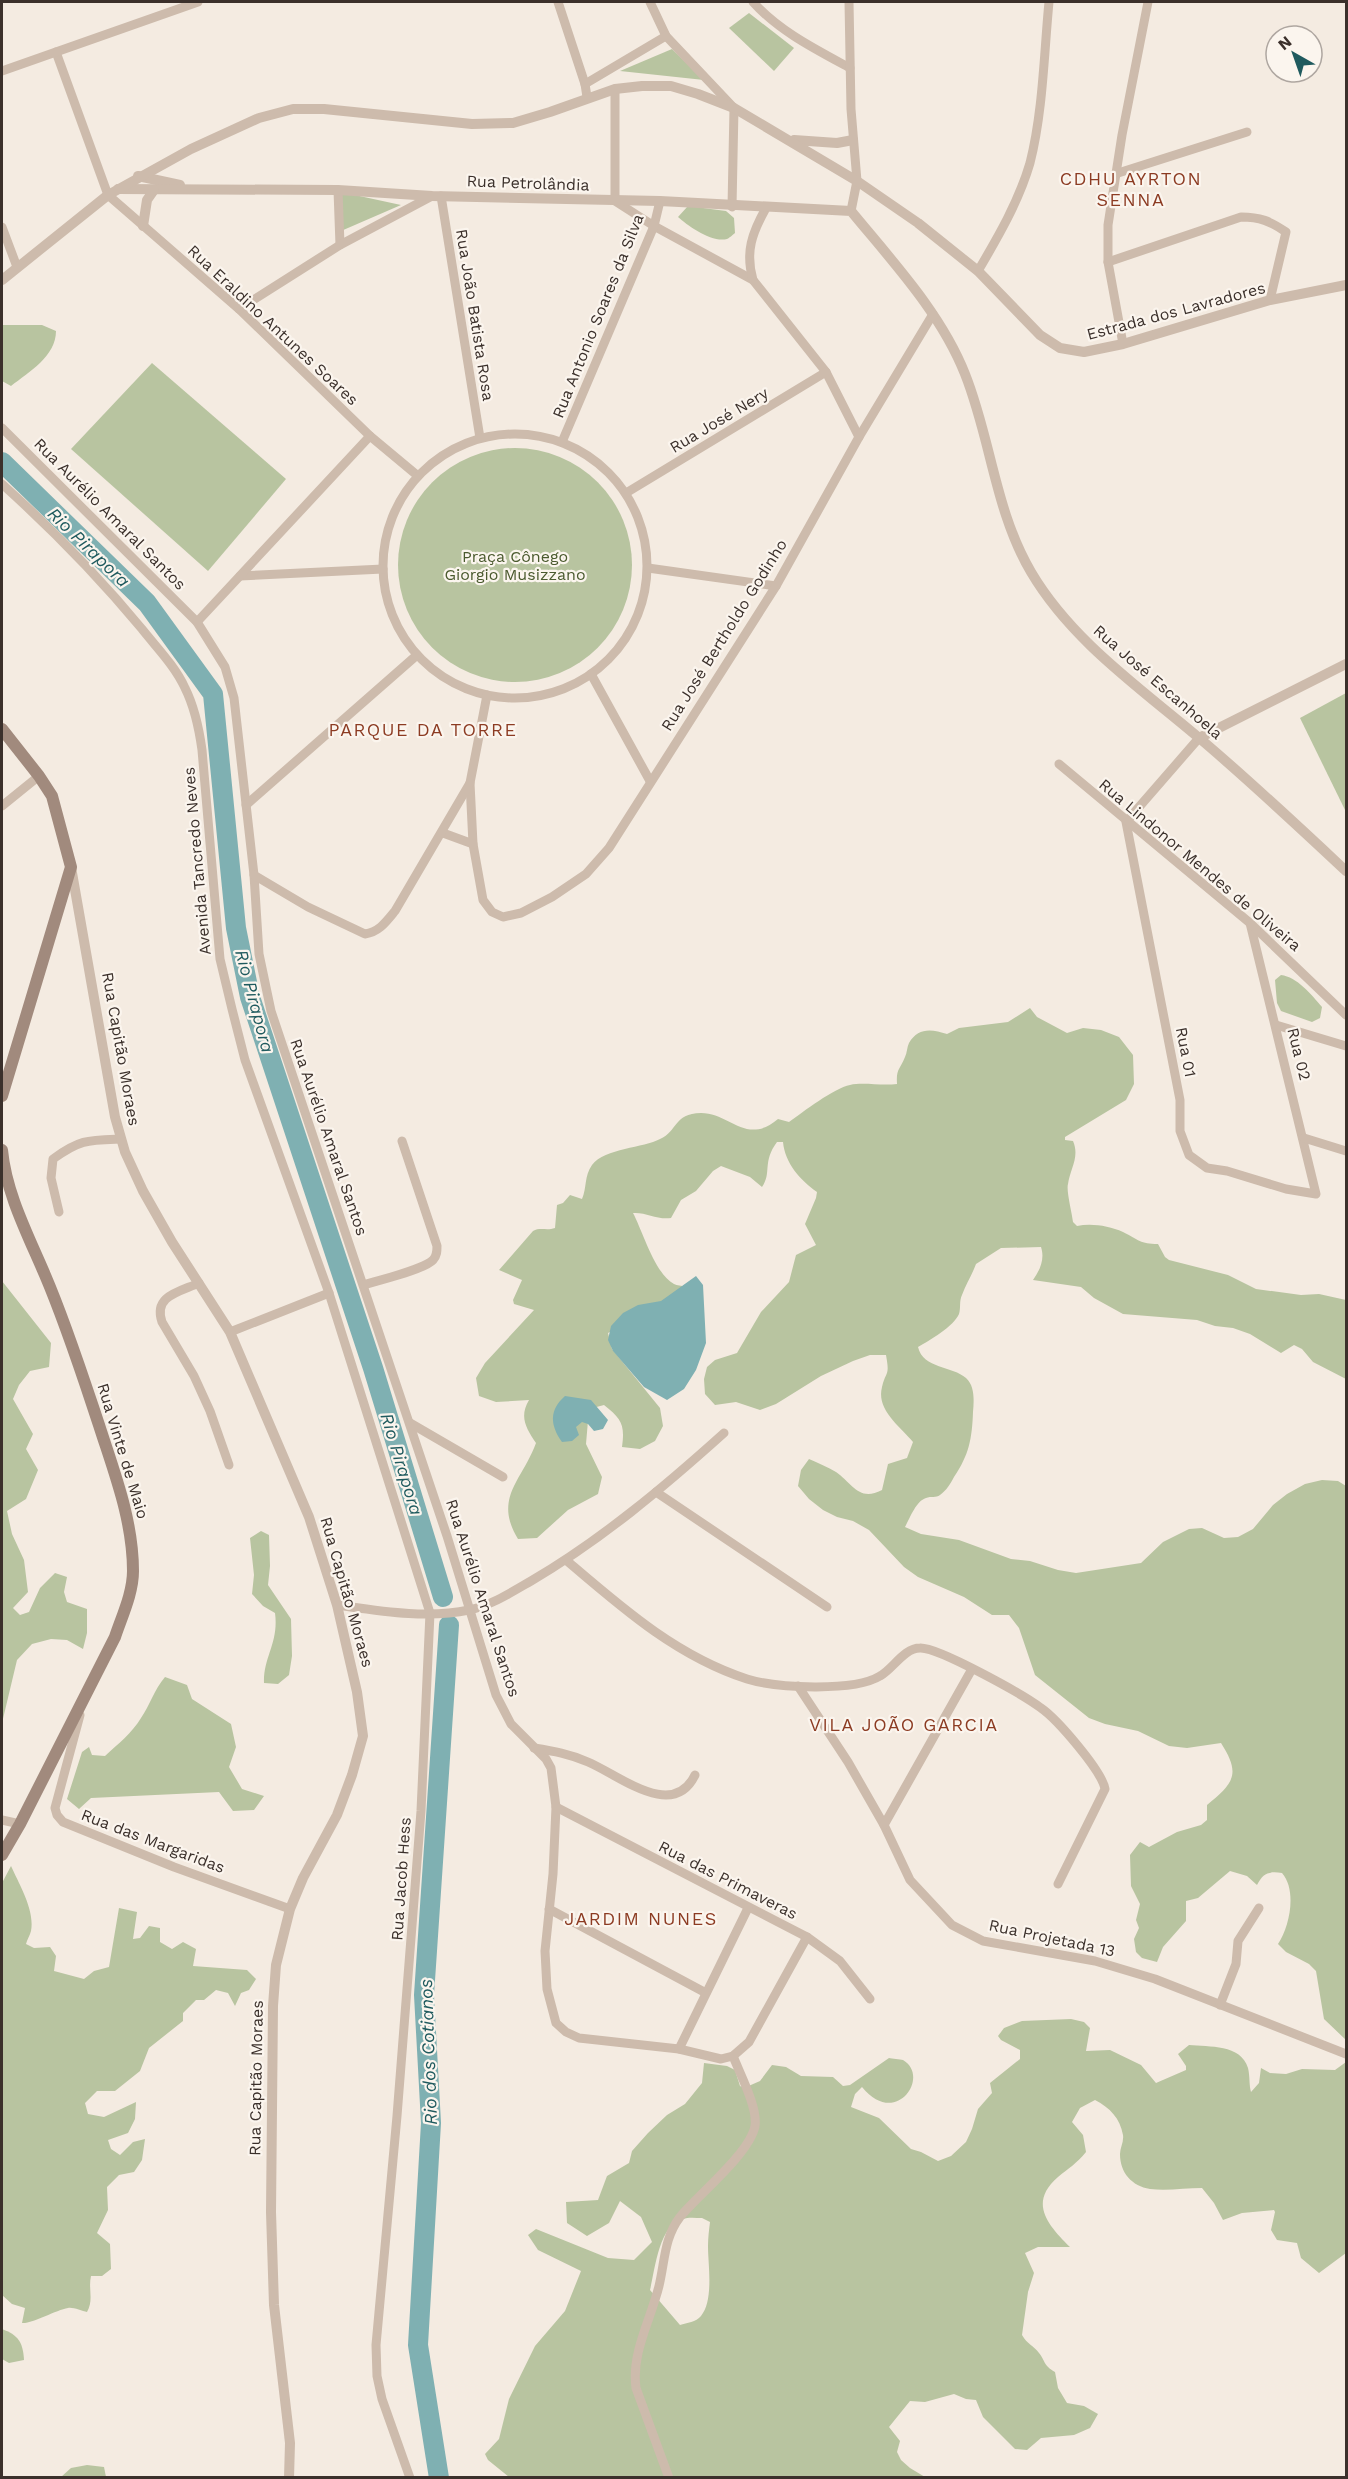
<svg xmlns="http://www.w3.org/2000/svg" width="1348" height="2479" font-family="'Work Sans',sans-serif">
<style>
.green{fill:#b8c4a0;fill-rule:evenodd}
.water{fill:#7fb0b2}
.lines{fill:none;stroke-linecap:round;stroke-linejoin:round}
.river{stroke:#7fb0b2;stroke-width:20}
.minor{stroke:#cdbbac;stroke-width:9}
.tertiary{stroke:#cdbbac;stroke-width:10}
.secondary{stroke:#a18a7d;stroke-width:12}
.labels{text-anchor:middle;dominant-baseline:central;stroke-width:4.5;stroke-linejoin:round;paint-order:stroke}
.street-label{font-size:16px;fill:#3b302b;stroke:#fbf5ee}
.park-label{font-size:16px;fill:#4a5a2e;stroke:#fbf5ee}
.neighbourhood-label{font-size:18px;letter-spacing:1.5px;fill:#8c3b22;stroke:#fbf5ee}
.water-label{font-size:18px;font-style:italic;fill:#1f5a5e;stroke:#fbf5ee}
</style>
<rect width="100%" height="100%" fill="#f4ebe1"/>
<g class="green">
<polygon points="749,13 794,48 774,71 729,28"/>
<polygon points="672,49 704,80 620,71"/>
<polygon points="341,192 401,205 341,231"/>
<path d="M688 206 726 211 734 218 735 233C734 234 728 239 727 239 712 243 688 226 678 217Z"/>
<path d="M2 325H42L56 331C56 356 29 372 11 386L2 381Z"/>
<polygon points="152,363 286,479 208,571 71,449"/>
<circle cx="515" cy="565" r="117"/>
<polygon points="1346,693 1346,812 1300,718"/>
<path d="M1281 975C1297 977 1311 994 1322 1007L1320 1018 1312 1022 1281 1011 1277 1003 1275 980Z"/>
<path d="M1030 1008 1037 1017 1067 1033 1083 1028 1101 1030 1119 1037 1133 1055 1134 1084 1126 1100 1065 1137V1140L1073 1141C1080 1157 1070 1169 1068 1184 1066 1190 1072 1213 1073 1222L1077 1226C1092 1223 1109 1226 1123 1232 1139 1240 1140 1244 1158 1244L1165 1257 1169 1260 1228 1275 1256 1289 1301 1295 1319 1294 1346 1300V1379L1313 1362 1302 1349 1294 1345 1281 1353 1250 1334 1233 1328 1215 1326 1197 1320 1123 1314 1094 1298 1081 1287 1033 1280C1040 1270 1045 1259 1041 1247L1001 1248 976 1264C972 1275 966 1284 962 1295 959 1301 961 1308 959 1314 954 1326 929 1341 918 1347 923 1369 953 1366 966 1378 975 1386 974 1401 973 1412 972 1439 969 1455 954 1477 951 1483 946 1491 940 1495 936 1498 931 1496 926 1498 916 1501 910 1518 905 1527L921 1534 959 1540 1011 1559 1030 1561 1058 1570 1076 1573 1141 1563 1163 1542 1189 1529 1202 1528 1224 1538 1238 1537 1253 1529 1273 1505 1287 1494 1305 1484 1322 1480 1338 1481 1346 1486V2040L1324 2019 1316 1971 1309 1964 1286 1952 1278 1944C1290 1926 1297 1890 1282 1873 1269 1871 1263 1873 1257 1885L1247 1876 1230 1871 1198 1898 1186 1901V1921L1163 1947 1157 1962 1142 1958 1136 1952 1134 1939 1139 1928 1136 1920 1140 1904 1131 1886 1130 1855 1140 1842 1149 1847 1177 1832 1201 1825 1207 1820V1805C1234 1783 1241 1774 1221 1743L1187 1748 1169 1746 1138 1731 1105 1724 1089 1718 1035 1675 1019 1628 1009 1615H992L964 1597 918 1577 904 1567 869 1530 853 1521 837 1517 823 1510 809 1499 798 1486 801 1470 809 1459C818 1463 828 1467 836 1472 853 1484 859 1502 882 1490L888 1464 907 1458 913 1442C900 1426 876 1410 882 1387 886 1370 890 1377 886 1355H870L853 1361 821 1376 776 1404 760 1410 736 1402 715 1405 705 1394 704 1379 707 1367 715 1360 737 1353 761 1312 789 1282 796 1255 816 1245 805 1224 816 1198 817 1192C800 1180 785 1163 783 1142H777C762 1162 772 1173 762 1187L750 1177 721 1166 713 1171 696 1191 681 1200 671 1218C657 1220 646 1212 633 1213 643 1232 655 1274 674 1284 680 1287 691 1286 698 1287L608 1333 612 1349 660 1408 663 1426 655 1441 640 1449 622 1447C625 1425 622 1419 604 1405L589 1409 586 1444 602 1477 598 1494 568 1510 537 1538 518 1539C493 1498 522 1481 536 1443 526 1428 519 1417 529 1400L496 1402 479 1396 476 1378 485 1363 534 1310 514 1304 513 1300 522 1280 499 1270 533 1231C540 1227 547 1231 555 1228L557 1205 563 1203 570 1195 582 1199C587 1188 584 1176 592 1165 605 1148 644 1148 660 1139 678 1131 673 1114 701 1113 730 1113 746 1146 778 1119L789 1122C803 1112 834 1088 850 1085 863 1082 881 1086 897 1084 896 1068 900 1070 905 1057 907 1053 907 1047 909 1043 918 1027 932 1029 947 1034L959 1028 1008 1022Z"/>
<polygon points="2,1281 51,1343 49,1367 30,1371 19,1385 13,1399 33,1434 26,1449 38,1470 26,1499 7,1511 12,1534 24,1560 28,1592 13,1608 20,1615 29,1612 40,1588 55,1573 67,1577 64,1592 67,1602 87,1609 87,1633 83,1649 67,1640 51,1639 32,1644 17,1660 2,1723"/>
<path d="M261 1531 269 1535 270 1566 268 1585 291 1619 292 1656 289 1675 278 1684 264 1683C263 1657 279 1643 275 1613L263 1606 252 1594 254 1575 250 1538Z"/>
<path d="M165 1677 187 1685 192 1699 231 1724 236 1747 229 1767 242 1789 264 1796 254 1810 233 1811 219 1792 91 1798 79 1809 67 1799 82 1752 89 1747 92 1755 105 1756C118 1744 132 1733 141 1718 150 1705 154 1690 165 1677Z"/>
<path d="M11 1866C19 1884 35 1910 31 1931 30 1935 27 1940 26 1944L34 1948 50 1947 56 1956 54 1971 84 1979 94 1971 109 1967 119 1908 137 1912 133 1939 140 1938 149 1926 160 1928V1942L172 1949 183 1942 196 1949 193 1966 247 1970 256 1979 249 1990 241 1993 235 2006 228 1993 216 1990 204 2000H196L183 2013V2021L149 2048 140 2071 115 2091H97L85 2103 88 2114 104 2117 136 2102 135 2119 128 2133 108 2140 111 2149 120 2155 133 2142 145 2139 142 2160 134 2172 119 2175 107 2187 108 2210 97 2233 110 2244 111 2269 102 2276H91C88 2289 94 2300 87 2312 82 2311 73 2307 68 2308 56 2310 32 2324 22 2323L25 2308 12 2304 2 2295V1883Z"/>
<path d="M1071 2019 1084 2022 1090 2028 1086 2051 1110 2050 1141 2065 1156 2083 1186 2070V2066L1178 2054 1189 2045C1209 2047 1241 2044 1248 2068 1250 2076 1249 2085 1251 2092L1259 2083 1261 2068 1270 2073 1286 2074 1302 2069 1335 2070 1346 2062V2253L1319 2273 1301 2258 1297 2243 1277 2240 1271 2230 1275 2212 1274 2210 1242 2213 1223 2220 1214 2203 1202 2188C1186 2188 1167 2191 1150 2189 1132 2186 1120 2173 1120 2154 1120 2148 1124 2142 1123 2135 1120 2118 1110 2108 1095 2100L1080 2108 1072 2122 1083 2135 1086 2152C1076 2164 1069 2168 1058 2177 1028 2203 1048 2225 1070 2247H1038L1025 2253 1034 2273 1028 2292 1022 2335C1027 2344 1034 2346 1039 2353 1046 2362 1043 2365 1055 2372L1058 2388 1067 2403 1084 2406 1098 2414 1090 2428 1074 2435 1041 2438 1027 2450 1015 2449 983 2417 976 2400 966 2399 954 2394 925 2402 910 2401 889 2427 900 2441 897 2452 901 2460 910 2468 925 2477H509L488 2460 485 2454 499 2439 509 2399 535 2346 565 2311 581 2271 538 2250 528 2235 536 2229 608 2258 634 2260 652 2242 641 2217 620 2201 609 2223 587 2236 567 2223 566 2202 598 2200 607 2176 629 2163 632 2151 648 2133 667 2115 685 2104 702 2083 704 2063 727 2066 735 2070 740 2086 744 2088 760 2081 772 2065 786 2067 801 2076 833 2077 843 2086 850 2085 889 2058C892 2059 900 2059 903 2060 931 2076 896 2129 862 2087L855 2094 851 2107 879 2118 911 2149 921 2152 938 2161 951 2156 966 2142 972 2129 978 2109 992 2093 990 2083 1020 2059V2050L1001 2040 998 2036 1004 2028 1022 2021ZM702 2218 710 2222C709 2230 708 2238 708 2246 708 2265 714 2300 701 2316 696 2322 687 2323 680 2325L650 2290C655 2270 659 2224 683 2219 688 2217 696 2218 702 2218Z"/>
<path d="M2 2329C18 2335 23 2342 24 2360L9 2363 2 2359Z"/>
<polygon points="87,2465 104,2467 106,2477 61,2477 71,2468"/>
</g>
<g class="water">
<polygon points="696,1276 703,1285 706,1343 696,1370 684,1389 667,1400 644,1387 613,1351 608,1340 611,1326 623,1313 638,1305 661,1301"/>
<path d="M565 1396 591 1400 608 1420 603 1429 594 1431 588 1424 582 1422 576 1427 579 1435 572 1441 562 1442C550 1425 549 1410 565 1396Z"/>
</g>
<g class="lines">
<g class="river">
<polyline points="2,462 147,603 213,694 236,928 250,997 373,1368 443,1597"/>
<polyline points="439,2478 418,2345 431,2123 424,1995 449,1625"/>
</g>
<g class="minor">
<polyline points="558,2 585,84"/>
<polyline points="650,2 666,36 734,108 732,207"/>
<path d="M753 2C779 31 815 49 850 68"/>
<polyline points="849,2 851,109 857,181 851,211"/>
<polyline points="56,52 108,195 239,309 370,436 418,476"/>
<polyline points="2,71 198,2"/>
<polyline points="615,89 615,201 654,226 753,280 826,372 859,437"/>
<polyline points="587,97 585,84 666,36"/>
<polyline points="1115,174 1247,132"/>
<polyline points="338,190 340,245"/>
<polyline points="441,196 480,438"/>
<polyline points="2,227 17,267"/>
<path d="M1108 262 1241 217C1260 217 1270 221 1286 232L1270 300"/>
<path d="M978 271C998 237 1019 201 1030 163 1043 112 1044 53 1049 2"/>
<path d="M753 280C745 252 752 233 766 208"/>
<polyline points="239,309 340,245 432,196"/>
<polyline points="1123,344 1108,262 1108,225 1122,135 1148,2"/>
<path d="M2 428 197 622 225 667 234 698 254 875 259 954 271 1011 447 1536 496 1695 511 1724 546 1759 551 1768 556 1807 553 1874 545 1951 547 1989 556 2023 566 2032 579 2038 679 2049 721 2059 733 2056C740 2074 758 2108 755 2126 750 2153 699 2194 680 2217 664 2238 665 2261 659 2286 651 2319 631 2353 636 2388L669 2478"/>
<circle cx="515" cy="566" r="132"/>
<polyline points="562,442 654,226 660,201"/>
<path d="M2 484C52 529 99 577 142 629 157 648 175 666 185 688 195 708 199 728 202 750L220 959 232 1009 245 1060 329 1293 430 1613 421 1811 397 2116 376 2345 377 2376 382 2399 410 2478"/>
<polyline points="626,493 826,372"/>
<polyline points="648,568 776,586"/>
<polyline points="240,576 383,569"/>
<polyline points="197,622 370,436"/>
<polyline points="591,674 650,781"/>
<polyline points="487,695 470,783 473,844 483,900 492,912 503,917 521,913 552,897 586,874 609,848 776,586 859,437 933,314"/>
<polyline points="1199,738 1126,822 1180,1100 1180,1131 1189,1155 1207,1168 1227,1171 1286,1189 1316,1194 1250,923"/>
<polyline points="1059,764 1250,923 1346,1015"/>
<polyline points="246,805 417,655"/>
<polyline points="2,806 39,776"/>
<polyline points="443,833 473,844"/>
<path d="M254 875 308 907 365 934C379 932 386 922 395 911L470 783"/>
<polyline points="1276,1025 1346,1046"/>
<polyline points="1304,1138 1346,1151"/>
<path d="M59 1212 51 1178 53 1159C80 1139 89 1140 121 1139"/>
<path d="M199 1283C179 1292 153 1296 162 1322L194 1376 210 1411 229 1465"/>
<path d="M364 1285C379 1280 423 1270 433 1260 437 1256 437 1251 437 1246L402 1141"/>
<polyline points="230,1332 329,1293"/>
<polyline points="410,1423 503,1477"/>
<polyline points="656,1492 827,1607"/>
<path d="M566 1560C621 1607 676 1656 747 1679 776 1688 854 1692 880 1676 893 1669 904 1648 920 1648 938 1647 1024 1695 1041 1708 1057 1719 1102 1771 1105 1789L1058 1884"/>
<path d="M337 1605C380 1611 427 1619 469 1610 492 1605 512 1592 531 1581 601 1540 664 1487 724 1433"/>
<polyline points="798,1686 848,1762 884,1825 910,1880 952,1925 983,1941 1095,1961 1155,1979 1346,2054"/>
<polyline points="80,1715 55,1808 57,1815 63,1822 174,1867 290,1909"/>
<path d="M534 1748C553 1751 570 1754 588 1762 619 1775 673 1821 695 1775"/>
<polyline points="556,1807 807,1937 840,1961 870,1999"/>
<polyline points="2,1820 20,1824"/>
<polyline points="884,1825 972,1669"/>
<polyline points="549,1909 706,1993"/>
<polyline points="1220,2005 1236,1964 1238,1941 1259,1908"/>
<polyline points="679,2049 748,1908"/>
<polyline points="733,2056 749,2042 807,1937"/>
</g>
<g class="tertiary">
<polyline points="794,140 837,143 853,140"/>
<polyline points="138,176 180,185"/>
<path d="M118 189 338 190 432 196 660 201 851 211C892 261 941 313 965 374 991 439 995 511 1031 572 1071 640 1139 687 1198 737 1249 780 1298 826 1346 871"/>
<polyline points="143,226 147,200 154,190"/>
<polyline points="2,280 108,195 191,149 259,118 293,109 324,109 472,124 513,123 550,112 615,89 642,86 671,86 698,94 734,108 857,181 918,223 978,271 1040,335 1060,348 1084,352 1123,344 1270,300 1346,285"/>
<polyline points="1199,738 1346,664"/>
<polyline points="71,867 115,1117 125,1152 143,1191 172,1242 230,1332 309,1517 337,1605 357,1692 363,1736 352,1775 337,1815 303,1878 290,1909 276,1965 273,2006 271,2212 274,2305 290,2443 289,2478"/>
</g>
<g class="secondary">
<polyline points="2,729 39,776 52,796 71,867 2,1096"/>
<path d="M2 1150C6 1193 28 1235 45 1275 66 1324 82 1374 99 1425 114 1472 133 1520 133 1571 133 1593 122 1616 115 1637L20 1824 2 1855"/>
</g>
</g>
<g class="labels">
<g class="street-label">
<text transform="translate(528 183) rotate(2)">Rua Petrolândia</text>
<text transform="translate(1176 311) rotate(-15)">Estrada dos Lavradores</text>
<text transform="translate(475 315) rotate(81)">Rua João Batista Rosa</text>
<text transform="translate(598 316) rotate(-68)">Rua Antonio Soares da Silva</text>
<text transform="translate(273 325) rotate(43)">Rua Eraldino Antunes Soares</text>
<text transform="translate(719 420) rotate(-31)">Rua José Nery</text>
<text transform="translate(110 514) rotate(45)">Rua Aurélio Amaral Santos</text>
<text transform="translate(724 635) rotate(-58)">Rua José Bertholdo Godinho</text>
<text transform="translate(1158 682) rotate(41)">Rua José Escanhoela</text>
<text transform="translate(197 861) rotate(-95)">Avenida Tancredo Neves</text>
<text transform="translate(1200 865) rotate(40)">Rua Lindonor Mendes de Oliveira</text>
<text transform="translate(121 1049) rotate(80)">Rua Capitão Moraes</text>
<text transform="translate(1186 1052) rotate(79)">Rua 01</text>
<text transform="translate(1299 1054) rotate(76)">Rua 02</text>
<text transform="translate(329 1137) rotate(71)">Rua Aurélio Amaral Santos</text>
<text transform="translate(123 1451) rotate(73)">Rua Vinte de Maio</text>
<text transform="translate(347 1592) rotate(74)">Rua Capitão Moraes</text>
<text transform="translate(483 1598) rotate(72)">Rua Aurélio Amaral Santos</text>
<text transform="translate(153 1841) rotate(21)">Rua das Margaridas</text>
<text transform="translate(401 1879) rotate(-86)">Rua Jacob Hess</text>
<text transform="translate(728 1880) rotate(27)">Rua das Primaveras</text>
<text transform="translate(1052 1938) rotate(12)">Rua Projetada 13</text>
<text transform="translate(256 2078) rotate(-89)">Rua Capitão Moraes</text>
</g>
<g class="park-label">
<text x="515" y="556">Praça Cônego<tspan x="515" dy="18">Giorgio Musizzano</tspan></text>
</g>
<g class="neighbourhood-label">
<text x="1131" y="178">CDHU AYRTON<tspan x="1131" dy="21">SENNA</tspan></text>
<text x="423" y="729">PARQUE DA TORRE</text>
<text x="904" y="1724">VILA JOÃO GARCIA</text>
<text x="641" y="1918">JARDIM NUNES</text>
</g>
<g class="water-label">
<text transform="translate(89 547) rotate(44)">Rio Pirapora</text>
<text transform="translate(255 1001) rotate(75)">Rio Pirapora</text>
<text transform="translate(402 1464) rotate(73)">Rio Pirapora</text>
<text transform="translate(428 2052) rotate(-92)">Rio dos Cotianos</text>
</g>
</g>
<rect width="1348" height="2479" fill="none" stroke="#3b302b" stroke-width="6"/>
<g transform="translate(1294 54) rotate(320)"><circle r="28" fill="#fbf5ee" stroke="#aea6a0" stroke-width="1.5"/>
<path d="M0-4.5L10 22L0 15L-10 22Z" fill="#1f5a5e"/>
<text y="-9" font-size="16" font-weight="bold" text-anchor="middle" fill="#3b302b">N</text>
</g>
</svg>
